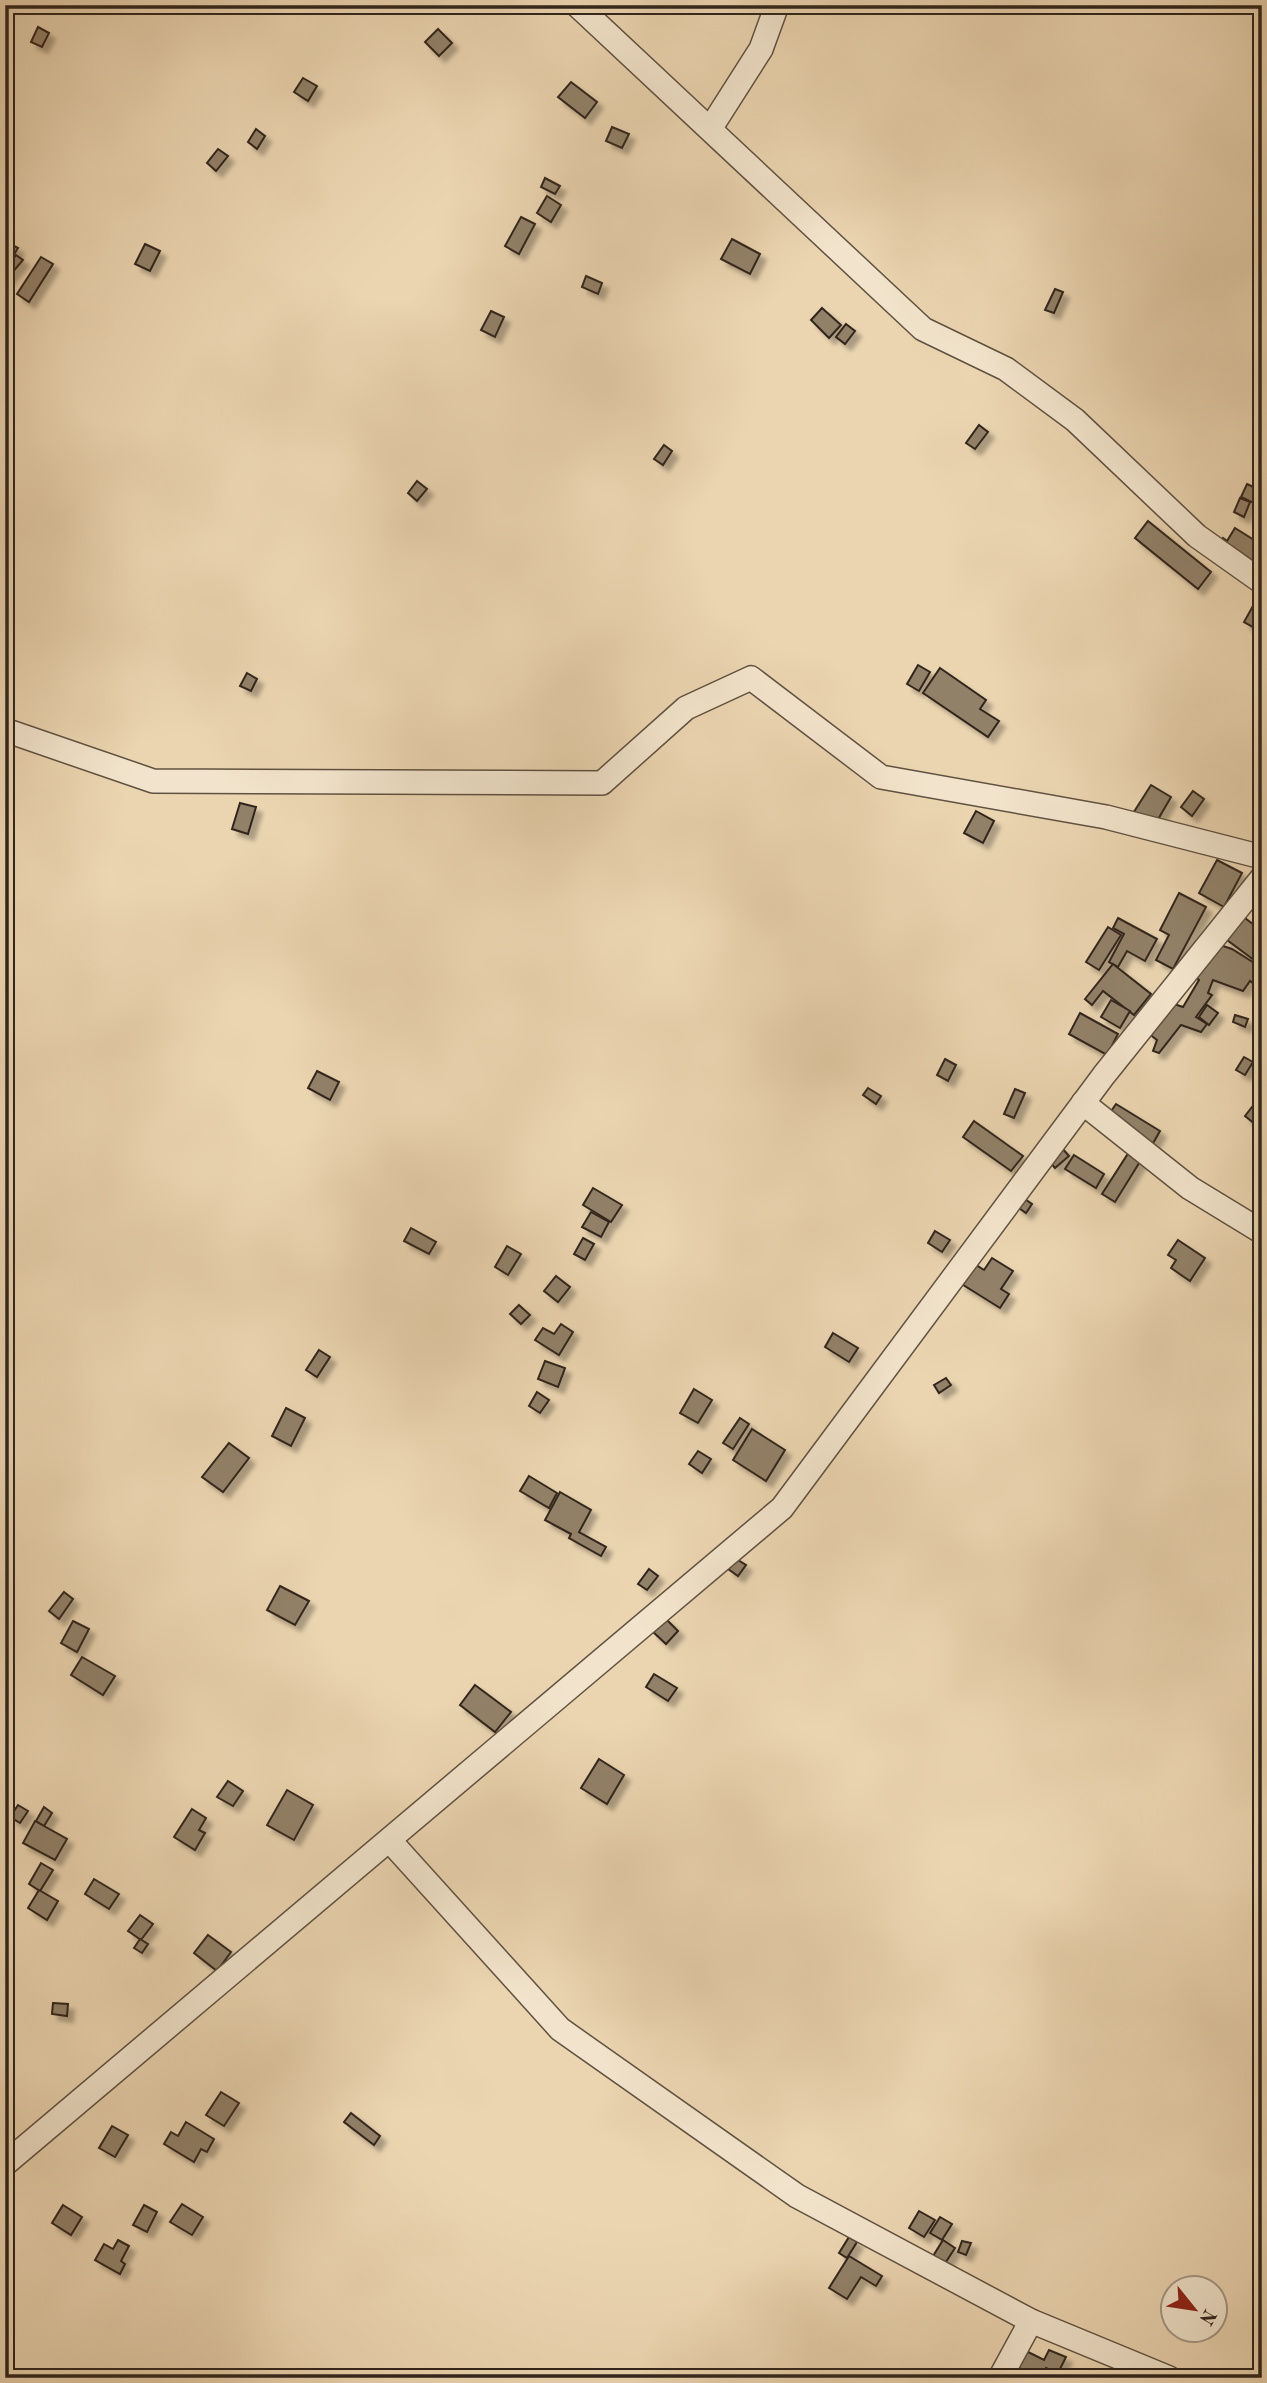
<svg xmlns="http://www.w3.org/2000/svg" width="1267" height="2383" font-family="'Old Standard TT',serif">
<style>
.building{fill:#928169;stroke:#31251c;stroke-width:2;filter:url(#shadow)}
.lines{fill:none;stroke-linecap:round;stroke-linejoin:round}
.minor-casing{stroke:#605141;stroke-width:26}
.minor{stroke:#f2e4cc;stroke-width:23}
</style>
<defs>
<filter id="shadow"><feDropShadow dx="6" dy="6" stdDeviation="2" flood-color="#0004"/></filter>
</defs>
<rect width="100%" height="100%" fill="#ebd5b1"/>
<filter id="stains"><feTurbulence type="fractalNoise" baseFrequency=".00286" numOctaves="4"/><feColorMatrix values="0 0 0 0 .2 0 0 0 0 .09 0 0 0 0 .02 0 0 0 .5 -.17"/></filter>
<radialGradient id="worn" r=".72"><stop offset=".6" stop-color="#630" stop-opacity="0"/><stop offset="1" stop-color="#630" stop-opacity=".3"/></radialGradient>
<g class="building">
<polygon points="38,27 49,33 42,47 31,42"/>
<polygon points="438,29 452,43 439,56 425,42"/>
<polygon points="303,78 317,86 308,101 294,92"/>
<polygon points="571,82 597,102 585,118 558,97"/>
<polygon points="612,127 629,134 622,148 606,141"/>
<polygon points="256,129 265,136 257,149 248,142"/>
<polygon points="218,149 228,156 216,171 207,163"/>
<polygon points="545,178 560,186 555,194 541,187"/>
<polygon points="547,196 561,205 551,222 537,213"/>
<polygon points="521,217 535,224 519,254 505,246"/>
<polygon points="732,239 760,254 750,274 721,259"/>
<polygon points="10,244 18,248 12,258 5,254"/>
<polygon points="145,244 160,251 150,271 135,264"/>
<polygon points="16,255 23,260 7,279 5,268"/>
<polygon points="41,257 53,264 29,302 17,294"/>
<polygon points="586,276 602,283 598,294 582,287"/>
<polygon points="1055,289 1063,292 1054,313 1045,310"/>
<polygon points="822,308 841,325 829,338 811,320"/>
<polygon points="491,311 504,317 495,337 481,330"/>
<polygon points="846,324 855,331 845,344 836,337"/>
<polygon points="979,425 988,432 975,449 966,443"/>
<polygon points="664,445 672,451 663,465 654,459"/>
<polygon points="417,481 427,489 417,501 408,493"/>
<polygon points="1247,484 1262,491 1262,507 1241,497"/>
<polygon points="1240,498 1250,502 1244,517 1234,512"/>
<polygon points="1148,521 1211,572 1198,589 1135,538"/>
<polygon points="1262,526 1262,541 1255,535"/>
<polygon points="1235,528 1262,545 1262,560 1253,574 1215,550 1223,538 1227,541"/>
<polygon points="1254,604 1262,608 1262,632 1244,622"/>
<polygon points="918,665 930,672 919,691 907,684"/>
<polygon points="940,668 986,700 980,709 999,721 988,737 923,693"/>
<polygon points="247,673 257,679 251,691 240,686"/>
<polygon points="1151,785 1171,797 1153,828 1132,815"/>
<polygon points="1193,791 1204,799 1192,816 1181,807"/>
<polygon points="240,803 256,807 248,834 232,829"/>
<polygon points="976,811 994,821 983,843 964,833"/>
<polygon points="1217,860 1242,873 1224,907 1199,893"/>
<polygon points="1179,893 1206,907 1173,969 1156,960 1169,935 1160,930"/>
<polygon points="1237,912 1262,931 1262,966 1223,937"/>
<polygon points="1118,918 1157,939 1145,961 1127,951 1118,967 1109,962 1124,934 1113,928"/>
<polygon points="1108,927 1121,935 1099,970 1086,962"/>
<polygon points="1211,942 1232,949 1262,968 1262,990 1250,981 1243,991 1213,980 1208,993 1212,995 1196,1017 1207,1024 1201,1032 1181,1025 1159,1053 1153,1051 1157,1040 1148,1033 1171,1003 1183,1007 1199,980 1189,972"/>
<polygon points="1113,964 1151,994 1134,1015 1103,991 1092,1005 1085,999"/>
<polygon points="1111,1000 1130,1011 1120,1028 1101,1017"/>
<polygon points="1207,1005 1218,1013 1209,1025 1199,1017"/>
<polygon points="1080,1013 1118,1034 1107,1055 1069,1034"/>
<polygon points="1235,1015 1248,1019 1245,1027 1233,1022"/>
<polygon points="1244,1057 1253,1062 1245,1075 1236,1070"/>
<polygon points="945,1059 956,1065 948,1081 937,1075"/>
<polygon points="317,1071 339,1082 330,1100 308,1088"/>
<polygon points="868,1088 881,1096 876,1104 863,1095"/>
<polygon points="1015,1089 1025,1093 1014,1118 1004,1114"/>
<polygon points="1259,1098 1262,1116 1255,1124 1245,1116"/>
<polygon points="1116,1104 1160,1131 1152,1145 1107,1117"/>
<polygon points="974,1121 1023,1156 1011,1171 963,1137"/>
<polygon points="1062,1148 1069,1156 1055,1168 1049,1161"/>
<polygon points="1129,1152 1141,1160 1115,1202 1102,1194"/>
<polygon points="1074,1155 1104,1174 1096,1188 1065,1169"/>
<polygon points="593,1188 622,1205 611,1222 583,1205"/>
<polygon points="1022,1197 1032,1204 1026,1213 1016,1206"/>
<polygon points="591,1212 609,1222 601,1237 582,1227"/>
<polygon points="411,1228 436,1242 429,1254 404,1241"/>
<polygon points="935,1231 950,1240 942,1252 928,1243"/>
<polygon points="583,1238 594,1244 585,1260 574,1254"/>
<polygon points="1178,1240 1205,1258 1190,1281 1171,1268 1176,1260 1168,1255"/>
<polygon points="507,1246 521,1254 508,1275 495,1267"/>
<polygon points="992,1258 1013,1271 1001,1289 1009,1294 1000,1308 960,1283 973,1263 984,1270"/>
<polygon points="556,1276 570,1287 558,1302 544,1291"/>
<polygon points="519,1305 530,1315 521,1324 510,1314"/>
<polygon points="561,1324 573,1332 559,1355 535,1340 543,1328 554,1334"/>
<polygon points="833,1333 858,1348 849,1362 825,1347"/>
<polygon points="319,1350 330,1357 317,1377 306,1370"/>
<polygon points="545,1361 565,1368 558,1387 538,1379"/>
<polygon points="946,1378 951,1385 939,1393 934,1385"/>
<polygon points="694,1389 712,1400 698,1423 680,1413"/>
<polygon points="537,1392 549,1400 540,1413 529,1406"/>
<polygon points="286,1408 305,1418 291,1446 272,1436"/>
<polygon points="740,1418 749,1424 733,1449 723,1443"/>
<polygon points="752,1429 785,1450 766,1481 733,1460"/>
<polygon points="229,1443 249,1458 223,1492 202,1477"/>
<polygon points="698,1451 711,1459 702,1473 689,1464"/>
<polygon points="529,1476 557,1493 549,1508 520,1491"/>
<polygon points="560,1492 591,1510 579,1532 606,1547 601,1556 569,1538 571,1534 545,1520"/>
<polygon points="735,1558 746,1565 738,1576 728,1569"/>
<polygon points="649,1569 658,1576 647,1590 638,1584"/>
<polygon points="280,1586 309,1601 295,1625 267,1610"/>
<polygon points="64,1592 73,1599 59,1619 49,1611"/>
<polygon points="665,1618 678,1631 666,1644 652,1631"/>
<polygon points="73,1621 89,1629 77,1652 61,1643"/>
<polygon points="82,1657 115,1676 103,1695 71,1675"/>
<polygon points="654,1674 677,1688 668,1701 646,1687"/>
<polygon points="475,1685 511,1712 495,1732 460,1705"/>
<polygon points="599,1759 624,1775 607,1804 581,1788"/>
<polygon points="228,1781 243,1791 233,1806 217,1797"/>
<polygon points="287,1790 313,1805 294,1840 267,1825"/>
<polygon points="18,1805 28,1811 20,1823 10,1817"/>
<polygon points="44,1807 52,1813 44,1826 36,1821"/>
<polygon points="192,1809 206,1818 199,1830 205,1833 195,1850 174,1837"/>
<polygon points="35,1821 67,1839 55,1860 23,1843"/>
<polygon points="41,1863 53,1870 40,1891 29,1884"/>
<polygon points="94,1879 119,1894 109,1909 85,1894"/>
<polygon points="39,1890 58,1901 47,1920 28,1908"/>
<polygon points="140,1915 153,1924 141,1940 128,1931"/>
<polygon points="208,1935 231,1952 217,1971 194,1953"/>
<polygon points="140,1939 148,1944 142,1953 134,1948"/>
<polygon points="53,2003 68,2004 67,2016 52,2014"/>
<polygon points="221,2092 239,2103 224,2126 206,2115"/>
<polygon points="351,2113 380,2136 374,2145 344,2122"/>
<polygon points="186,2122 214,2139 207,2152 201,2149 194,2162 164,2144 171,2132 178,2136"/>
<polygon points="112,2126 128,2135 115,2157 99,2148"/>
<polygon points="182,2204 203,2217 192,2235 170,2222"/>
<polygon points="63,2205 82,2217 71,2235 52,2223"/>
<polygon points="144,2205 157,2212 147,2232 133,2225"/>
<polygon points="919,2211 935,2220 924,2237 909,2228"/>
<polygon points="940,2217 952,2224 942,2240 930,2233"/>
<polygon points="849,2237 857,2242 847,2258 839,2253"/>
<polygon points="118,2240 129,2246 121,2261 125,2264 120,2274 95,2260 104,2244 113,2249"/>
<polygon points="943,2240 955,2248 942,2268 930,2261"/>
<polygon points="962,2241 971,2243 966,2255 958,2252"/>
<polygon points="849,2256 882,2276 876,2286 861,2277 847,2299 829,2288"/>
<polygon points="1016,2346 1044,2360 1049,2350 1066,2357 1058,2373 1046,2368 1040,2378 1008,2363"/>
</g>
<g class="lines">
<defs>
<g id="minor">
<polyline points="577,5 923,329 1006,369 1075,420 1197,536 1262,582"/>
<polyline points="710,129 761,49 777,5"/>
<polyline points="5,730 153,781 602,783 686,708 751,678 881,777 1106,817 1262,857"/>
<polyline points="1083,1103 1190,1188 1262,1232"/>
<polyline points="391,1842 560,2029 797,2196 1031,2321 1169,2378"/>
<polyline points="5,2164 782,1508 1104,1075 1262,878"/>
<polyline points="1000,2378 1031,2321"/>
</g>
</defs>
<use href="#minor" class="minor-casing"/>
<use href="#minor" class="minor"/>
</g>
<rect width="1267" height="2383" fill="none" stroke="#ebd5b1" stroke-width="28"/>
<rect x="7" y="7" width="1253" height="2369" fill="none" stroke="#31251c" stroke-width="3.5"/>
<rect x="14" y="14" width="1239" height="2355" fill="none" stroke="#31251c" stroke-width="2"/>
<g transform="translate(1194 2309) rotate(120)"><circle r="33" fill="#f2e4cc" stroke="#a59886" stroke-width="2"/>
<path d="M0-5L12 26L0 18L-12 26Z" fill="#8f2418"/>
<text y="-10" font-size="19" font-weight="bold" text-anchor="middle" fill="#31251c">N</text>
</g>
<rect width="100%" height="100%" filter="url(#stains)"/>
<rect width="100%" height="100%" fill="url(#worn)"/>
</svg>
